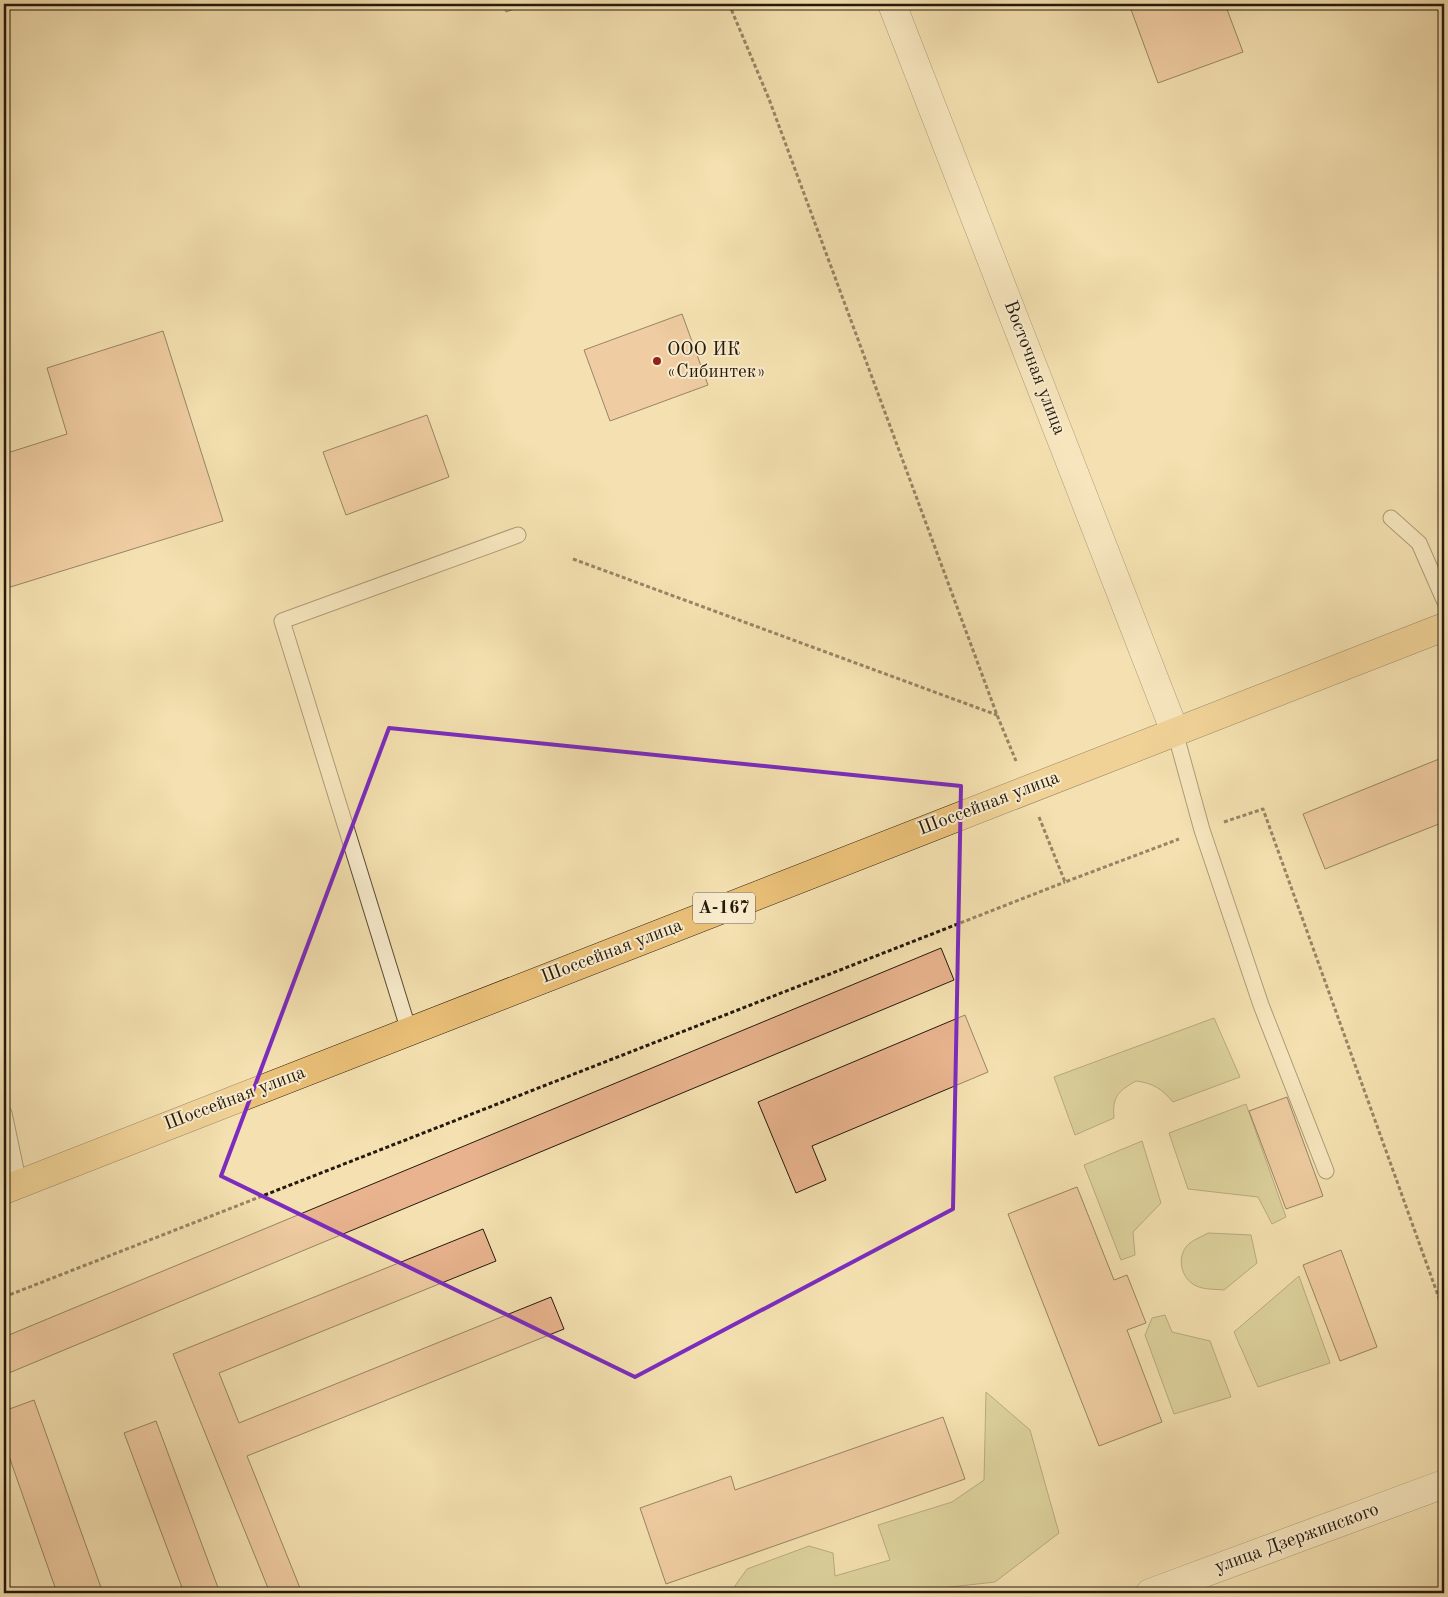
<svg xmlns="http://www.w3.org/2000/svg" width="1448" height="1597" font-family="'Old Standard TT',serif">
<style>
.green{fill:#c2c086;stroke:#736c49}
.building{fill:#e8b38e;stroke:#24190c}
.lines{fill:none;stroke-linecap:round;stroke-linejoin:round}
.service-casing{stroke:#584b35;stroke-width:17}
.minor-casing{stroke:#584b35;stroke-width:29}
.tertiary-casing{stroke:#584b35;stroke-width:29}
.trunk-casing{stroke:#24190c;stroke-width:29}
.path{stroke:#24190c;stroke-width:3;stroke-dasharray:4 2.5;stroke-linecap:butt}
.service{stroke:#f8ebcc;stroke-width:15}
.minor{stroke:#f8ebcc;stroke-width:28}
.tertiary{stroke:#f8ebcc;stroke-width:28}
.trunk{stroke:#eac078;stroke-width:28}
.marked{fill:none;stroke:#7b2cbf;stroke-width:4;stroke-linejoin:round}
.poi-dot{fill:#8f2418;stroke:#f8ebcc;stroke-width:2}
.labels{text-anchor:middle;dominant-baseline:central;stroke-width:4;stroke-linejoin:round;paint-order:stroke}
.shield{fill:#f8ebcc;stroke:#645846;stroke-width:1}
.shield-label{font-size:18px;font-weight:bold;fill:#24190c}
.poi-label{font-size:19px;fill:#24190c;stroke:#f8ebcc;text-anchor:start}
.street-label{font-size:19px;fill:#24190c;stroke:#f8ebcc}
</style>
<rect width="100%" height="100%" fill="#f4e0b0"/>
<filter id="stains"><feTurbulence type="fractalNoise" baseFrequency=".004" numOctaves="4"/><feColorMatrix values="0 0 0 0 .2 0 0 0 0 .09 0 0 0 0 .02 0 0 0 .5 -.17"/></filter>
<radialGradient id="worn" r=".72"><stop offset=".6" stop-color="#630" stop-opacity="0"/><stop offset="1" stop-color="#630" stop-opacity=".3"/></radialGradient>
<g class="green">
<path d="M1214 1018 1240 1077 1173 1102C1162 1089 1153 1083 1136 1081 1118 1091 1112 1097 1114 1118L1075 1135 1054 1077Z"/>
<polygon points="1246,1104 1286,1217 1272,1224 1258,1197 1188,1189 1169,1133"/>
<polygon points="1142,1141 1161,1203 1133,1232 1135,1255 1121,1260 1084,1165"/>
<path d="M1208 1233 1251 1235 1257 1263 1224 1290C1214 1289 1201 1290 1193 1284 1179 1275 1177 1253 1190 1243 1195 1239 1203 1236 1208 1233Z"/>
<polygon points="1299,1276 1330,1363 1258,1387 1234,1332"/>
<polygon points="1165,1315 1172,1332 1210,1341 1231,1397 1174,1414 1145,1335 1152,1318"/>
<polygon points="986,1392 1030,1430 1059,1533 995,1582 942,1588 939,1593 730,1593 747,1569 809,1546 833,1553 835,1576 890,1560 878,1525 952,1502 984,1480"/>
</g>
<g class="building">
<polygon points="503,4 527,4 506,12"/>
<polygon points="1129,4 1225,4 1243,52 1158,83"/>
<polygon points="682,314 708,385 610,421 584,350"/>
<polygon points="163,331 223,521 4,589 4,454 67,434 47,368"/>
<polygon points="427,415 449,477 346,515 323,452"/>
<polygon points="1444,757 1444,822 1325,869 1303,814"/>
<polygon points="941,948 954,980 4,1375 4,1337"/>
<polygon points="965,1015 988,1072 812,1146 826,1180 796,1193 758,1102"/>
<polygon points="1287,1097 1323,1196 1286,1209 1249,1111"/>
<polygon points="1077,1187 1114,1280 1127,1275 1146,1323 1127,1330 1162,1422 1099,1446 1008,1214"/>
<polygon points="483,1229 496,1261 219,1373 239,1423 551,1297 564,1329 247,1456 302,1593 270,1593 173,1354"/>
<polygon points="1341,1250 1377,1347 1340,1361 1303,1265"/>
<polygon points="34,1400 103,1593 57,1593 4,1442 4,1411"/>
<polygon points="943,1417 965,1479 666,1584 640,1508 731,1476 735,1490"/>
<polygon points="156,1421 220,1593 184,1593 124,1433"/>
</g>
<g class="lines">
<defs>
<g id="service">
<polyline points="1391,518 1419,543 1444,600"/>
<polyline points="1175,732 1202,830 1261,1005 1326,1171"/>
<polyline points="409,1031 282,621 518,535"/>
<polyline points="4,1113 19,1184"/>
</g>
<polyline id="minor" points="1150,1593 1444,1484"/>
<polyline id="tertiary" points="892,4 1175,732"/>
<polyline id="trunk" points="4,1190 1444,627"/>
</defs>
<use href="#service" class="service-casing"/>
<use href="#minor" class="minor-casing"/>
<use href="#tertiary" class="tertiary-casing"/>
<use href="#trunk" class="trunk-casing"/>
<g class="path">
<polyline points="729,4 769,99 997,715 1016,761"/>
<polyline points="573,559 997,715"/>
<polyline points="1039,817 1065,882 1179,839"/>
<polyline points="1224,822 1263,809 1444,1312"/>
<polyline points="4,1297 1065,882"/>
</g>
<use href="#service" class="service"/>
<use href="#minor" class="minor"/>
<use href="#tertiary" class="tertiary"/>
<use href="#trunk" class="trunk"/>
</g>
<path d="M0 0H1448V1597H0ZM389 728 961 786 953 1209 635 1377 221 1176Z" fill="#f4e0b0" fill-opacity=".55" fill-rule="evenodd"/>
<path class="marked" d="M389 728 961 786 953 1209 635 1377 221 1176Z"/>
<circle class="poi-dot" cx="657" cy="361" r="5"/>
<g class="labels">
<rect class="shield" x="693" y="892.5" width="62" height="31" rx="4"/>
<g class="shield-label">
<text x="724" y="908">А-167</text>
</g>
<g class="poi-label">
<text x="667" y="350">ООО ИК<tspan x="667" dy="22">«Сибинтек»</tspan></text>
</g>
<g class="street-label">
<text transform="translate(1034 368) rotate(69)">Восточная улица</text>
<text transform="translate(989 804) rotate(-21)">Шоссейная улица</text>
<text transform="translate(612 952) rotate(-21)">Шоссейная улица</text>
<text transform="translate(235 1099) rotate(-21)">Шоссейная улица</text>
<text transform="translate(1297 1539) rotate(-20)">улица Дзержинского</text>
</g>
</g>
<rect width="1448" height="1597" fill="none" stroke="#f4e0b0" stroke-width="20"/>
<rect x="5" y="5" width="1438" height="1587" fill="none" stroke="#24190c" stroke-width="2.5"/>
<rect x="10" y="10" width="1428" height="1577" fill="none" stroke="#24190c"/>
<rect width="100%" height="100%" filter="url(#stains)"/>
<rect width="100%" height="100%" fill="url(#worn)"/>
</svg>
